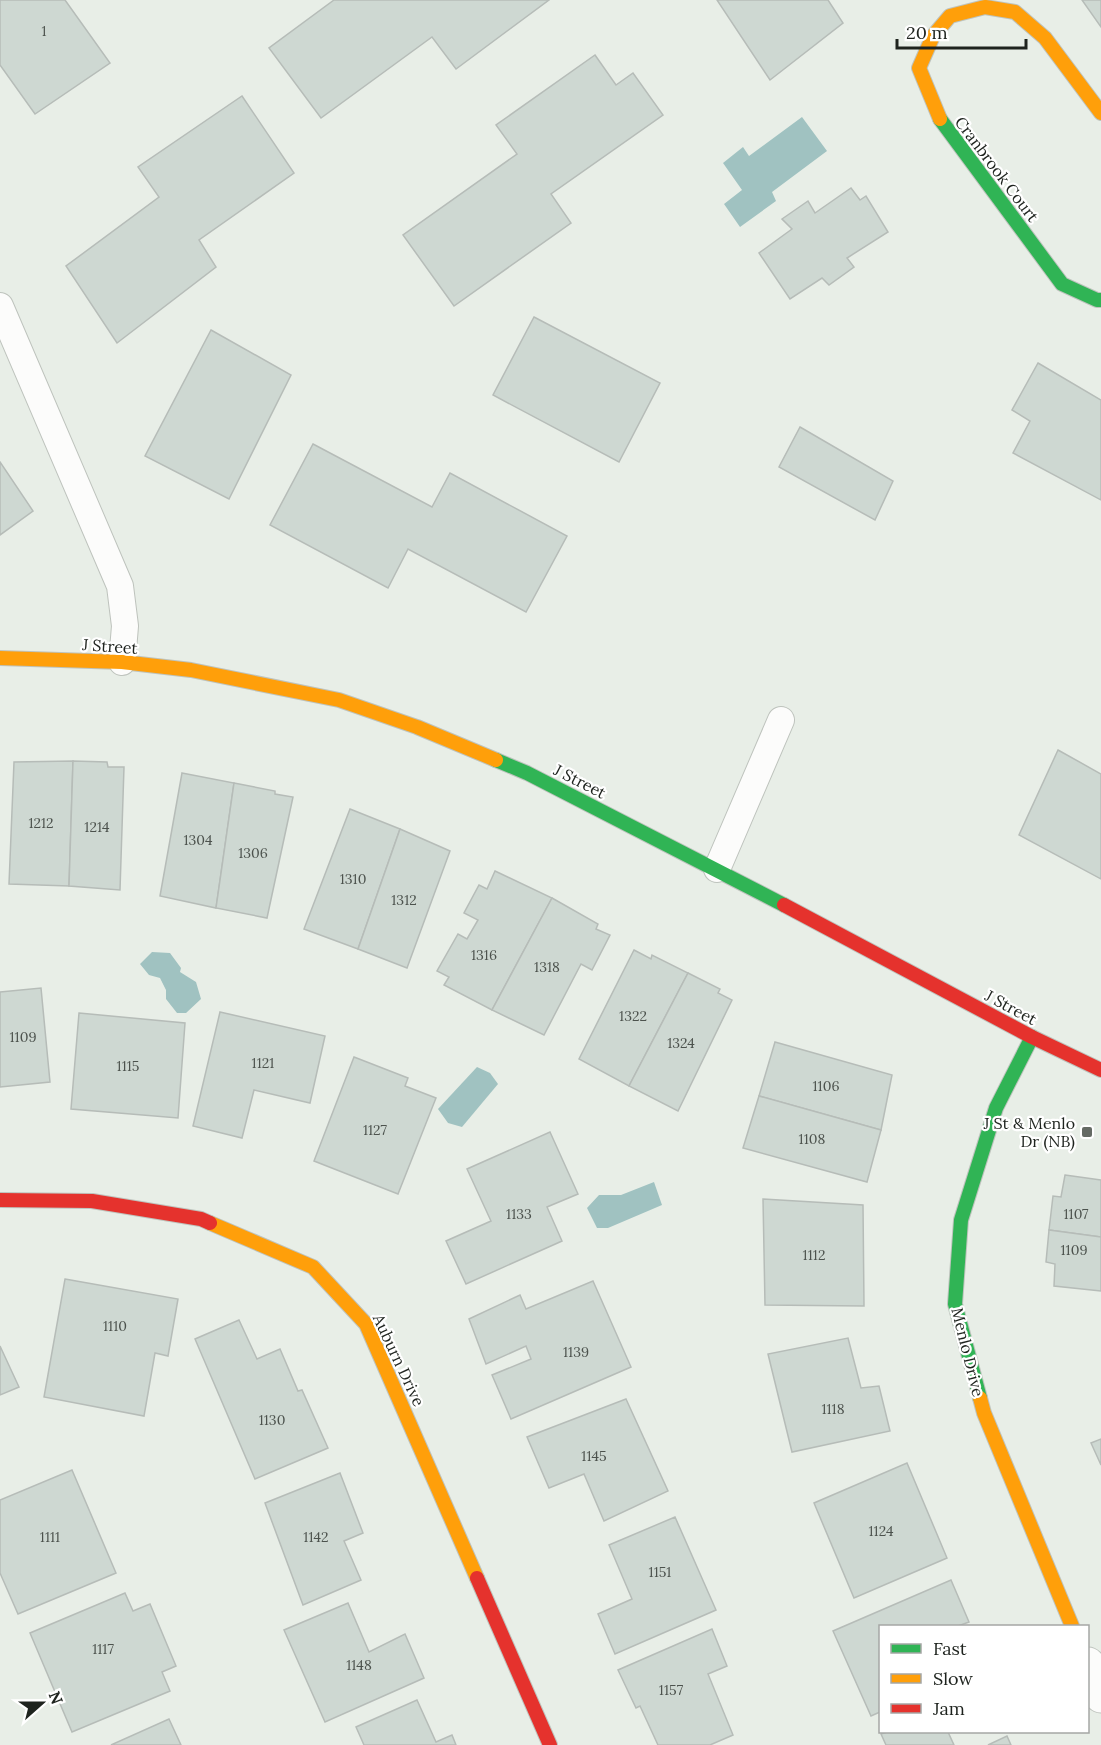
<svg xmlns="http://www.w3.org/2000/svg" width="1101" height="1745" font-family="Lora,serif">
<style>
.water{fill:#a0c2c1}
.building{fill:#ced8d2;stroke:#b6bcb8;stroke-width:1.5}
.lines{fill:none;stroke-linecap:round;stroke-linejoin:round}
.lane-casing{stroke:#bec3bd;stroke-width:28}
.street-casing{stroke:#bec3bd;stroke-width:35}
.fast-casing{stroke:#bec3bd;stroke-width:16}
.slow-casing{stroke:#bec3bd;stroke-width:16}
.jam-casing{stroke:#bec3bd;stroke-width:16}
.lane{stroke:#fcfcfb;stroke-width:26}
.street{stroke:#fcfcfb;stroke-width:33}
.fast{stroke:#30b455;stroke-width:14}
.slow{stroke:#ff9f0a;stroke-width:14}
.jam{stroke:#e5322d;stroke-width:14}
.poi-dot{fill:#656a64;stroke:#fff;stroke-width:2}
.labels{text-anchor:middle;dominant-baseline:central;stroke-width:4.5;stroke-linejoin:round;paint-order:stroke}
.number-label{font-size:14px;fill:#4c524d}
.street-label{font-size:16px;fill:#1e231e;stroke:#fff}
.poi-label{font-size:16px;fill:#1e231e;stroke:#fff;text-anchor:end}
</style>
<rect width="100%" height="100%" fill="#e8eee7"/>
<g class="water">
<polygon points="802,117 827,151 772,192 776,201 740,227 724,204 742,190 723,163 743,147 749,156"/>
<polygon points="152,952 170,953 181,968 180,972 196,982 201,999 186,1013 177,1013 166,999 166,990 160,978 149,975 140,964"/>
<polygon points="477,1067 490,1073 498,1084 462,1127 448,1123 438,1109"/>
<polygon points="654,1182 662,1205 608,1228 597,1228 587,1208 599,1195 621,1195"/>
</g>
<g class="building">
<polygon points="0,0 65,0 110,63 35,114 0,65"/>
<polygon points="334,0 549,0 456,69 432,37 321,118 269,48"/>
<polygon points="717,0 828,0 843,23 770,80"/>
<polygon points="1082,0 1101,0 1101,27"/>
<polygon points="595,55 616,85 633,73 663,115 551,194 571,223 454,306 403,235 517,154 496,125"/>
<polygon points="242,96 294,173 199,240 216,267 117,343 66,266 159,197 138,167"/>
<polygon points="851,188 860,200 866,196 888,232 847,258 854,267 829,285 822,278 790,299 759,253 792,229 782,219 808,201 815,213"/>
<polygon points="534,317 660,383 619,462 493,395"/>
<polygon points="211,330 291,375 229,499 145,456"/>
<polygon points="1038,363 1101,400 1101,500 1013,453 1030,421 1012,410"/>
<polygon points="800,427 893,481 875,520 779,467"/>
<polygon points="313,444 432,507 450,473 567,536 526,612 408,549 388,588 270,525"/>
<polygon points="0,462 33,511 0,535"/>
<polygon points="1058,750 1101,774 1101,879 1019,835"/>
<polygon points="73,761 69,886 9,884 14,762"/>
<polygon points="73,761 107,762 108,767 124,767 120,890 69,886"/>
<polygon points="182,773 234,783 216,908 160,896"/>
<polygon points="234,783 275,791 275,794 293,797 267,918 216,908"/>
<polygon points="350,809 400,829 358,949 304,929"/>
<polygon points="400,829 450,851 407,968 358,949"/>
<polygon points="495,871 552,898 492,1010 444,985 449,977 437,971 458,934 467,939 478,920 464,913 479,885 487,889"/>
<polygon points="552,898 598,924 596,929 610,935 592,970 581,964 544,1035 492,1010"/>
<polygon points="634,950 651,959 652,955 688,973 629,1086 579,1059"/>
<polygon points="688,973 720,989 718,993 732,1000 678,1111 629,1086"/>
<polygon points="41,988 50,1082 0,1087 0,992"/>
<polygon points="220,1012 325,1036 310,1103 254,1090 242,1138 193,1126"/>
<polygon points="79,1013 185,1023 178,1118 71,1109"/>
<polygon points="775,1042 892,1075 881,1130 759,1096"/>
<polygon points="354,1057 408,1078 405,1086 436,1098 398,1194 314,1161"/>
<polygon points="759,1096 881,1130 867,1182 743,1148"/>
<polygon points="550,1132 578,1194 547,1207 562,1241 466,1284 446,1241 491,1221 467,1169"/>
<polygon points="1065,1175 1101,1180 1101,1237 1049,1230 1053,1196 1061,1197"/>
<polygon points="763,1199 863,1205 864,1306 765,1305"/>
<polygon points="1049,1230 1101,1237 1101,1291 1054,1286 1055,1264 1046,1262"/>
<polygon points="65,1279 178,1299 168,1356 155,1353 144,1416 44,1397"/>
<polygon points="593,1281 631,1367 511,1419 492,1375 531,1359 526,1346 486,1364 469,1319 520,1295 526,1309"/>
<polygon points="239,1320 257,1359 280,1349 298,1391 302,1390 328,1448 255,1479 195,1339"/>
<polygon points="848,1338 861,1388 879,1386 890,1431 792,1452 768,1354"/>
<polygon points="0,1346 19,1387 0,1395"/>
<polygon points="626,1399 668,1491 604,1521 584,1474 549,1488 527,1437"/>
<polygon points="1101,1439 1101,1465 1091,1443"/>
<polygon points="907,1463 947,1558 854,1598 814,1503"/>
<polygon points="72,1470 116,1573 18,1614 0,1573 0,1500"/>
<polygon points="340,1473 363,1533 344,1541 361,1580 303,1605 265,1503"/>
<polygon points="675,1517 716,1610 615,1654 598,1614 632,1599 609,1545"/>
<polygon points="951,1580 969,1622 958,1626 880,1626 880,1712 871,1716 833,1631"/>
<polygon points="125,1593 133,1611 150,1604 176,1666 162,1672 170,1691 72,1732 30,1633"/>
<polygon points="348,1603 369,1652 405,1634 424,1678 325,1722 284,1630"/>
<polygon points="712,1629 727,1666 708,1674 733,1735 710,1745 658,1745 640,1706 636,1708 618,1670"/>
<polygon points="417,1700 436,1742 452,1735 456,1745 364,1745 356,1727"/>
<polygon points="169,1719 181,1745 111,1745"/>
<polygon points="887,1732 948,1732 954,1745 886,1745 881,1734"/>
<polygon points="1007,1736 1011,1745 988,1745"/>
</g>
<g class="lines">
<defs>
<g id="lane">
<polyline points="0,306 120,586 125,626 122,662"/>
<polyline points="717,869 781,720"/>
</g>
<polyline id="street" points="1088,1664 1101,1696"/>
<g id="fast">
<polyline points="940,119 1062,284 1097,300 1101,300"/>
<polyline points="496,760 527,773 784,905"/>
<polyline points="980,1398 955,1304 961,1220 996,1108 1032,1037"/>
</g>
<g id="slow">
<polyline points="940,119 919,68 933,36 950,16 985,7 1015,12 1045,38 1101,113"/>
<polyline points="0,658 122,662 191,670 339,700 417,727 496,760"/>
<polyline points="210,1223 313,1267 366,1324 477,1578"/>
<polyline points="980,1398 984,1413 1072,1626"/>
</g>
<g id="jam">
<polyline points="784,905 1032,1037 1101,1070"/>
<polyline points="0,1200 92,1201 201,1219 210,1223"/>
<polyline points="477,1578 550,1745"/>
</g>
</defs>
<use href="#lane" class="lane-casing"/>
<use href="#street" class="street-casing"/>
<use href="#fast" class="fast-casing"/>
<use href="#slow" class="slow-casing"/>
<use href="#jam" class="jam-casing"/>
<use href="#lane" class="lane"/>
<use href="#street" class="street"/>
<use href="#fast" class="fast"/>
<use href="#slow" class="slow"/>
<use href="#jam" class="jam"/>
</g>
<rect class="poi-dot" x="1081" y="1126" width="12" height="12" rx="3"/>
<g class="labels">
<g class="number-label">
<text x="44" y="31">1</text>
<text x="41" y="823">1212</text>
<text x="97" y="827">1214</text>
<text x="198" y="840">1304</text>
<text x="253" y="853">1306</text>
<text x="353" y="879">1310</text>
<text x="404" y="900">1312</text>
<text x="484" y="955">1316</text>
<text x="547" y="967">1318</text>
<text x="633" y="1016">1322</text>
<text x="23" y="1037">1109</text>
<text x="681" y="1043">1324</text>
<text x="263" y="1063">1121</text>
<text x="128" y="1066">1115</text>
<text x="826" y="1086">1106</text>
<text x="375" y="1130">1127</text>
<text x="812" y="1139">1108</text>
<text x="519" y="1214">1133</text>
<text x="1076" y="1214">1107</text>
<text x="1074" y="1250">1109</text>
<text x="814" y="1255">1112</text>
<text x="115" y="1326">1110</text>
<text x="576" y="1352">1139</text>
<text x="833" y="1409">1118</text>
<text x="272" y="1420">1130</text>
<text x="594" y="1456">1145</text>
<text x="881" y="1531">1124</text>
<text x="50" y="1537">1111</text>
<text x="316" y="1537">1142</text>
<text x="660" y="1572">1151</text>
<text x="103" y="1649">1117</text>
<text x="359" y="1665">1148</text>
<text x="671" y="1690">1157</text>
</g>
<g class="street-label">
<text transform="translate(997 169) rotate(53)">Cranbrook Court</text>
<text transform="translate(110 646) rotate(4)">J Street</text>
<text transform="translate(580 781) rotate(27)">J Street</text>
<text transform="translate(1011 1007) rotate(28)">J Street</text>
<text transform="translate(968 1352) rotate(76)">Menlo Drive</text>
<text transform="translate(399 1360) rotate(65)">Auburn Drive</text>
</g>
<g class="poi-label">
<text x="1075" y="1123">J St &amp; Menlo<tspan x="1075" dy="18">Dr (NB)</tspan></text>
</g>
</g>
<rect x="879" y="1625" width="210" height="108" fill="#ffffff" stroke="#a5a7a5" stroke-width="1.5"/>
<rect x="891" y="1644" width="30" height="9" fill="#30b455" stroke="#a5a7a5" stroke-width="1.5"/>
<text x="933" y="1655" font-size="18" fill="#1e231e">Fast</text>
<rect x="891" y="1674" width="30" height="9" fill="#ff9f0a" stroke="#a5a7a5" stroke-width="1.5"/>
<text x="933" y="1685" font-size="18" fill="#1e231e">Slow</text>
<rect x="891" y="1704" width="30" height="9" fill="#e5322d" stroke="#a5a7a5" stroke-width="1.5"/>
<text x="933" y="1715" font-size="18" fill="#1e231e">Jam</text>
<g transform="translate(42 1703) rotate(69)" stroke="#ffffff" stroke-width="4.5" paint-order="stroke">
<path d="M0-4.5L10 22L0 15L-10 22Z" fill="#1e231e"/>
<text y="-9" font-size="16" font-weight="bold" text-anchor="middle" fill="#1e231e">N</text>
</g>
<path d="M897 39v9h129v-9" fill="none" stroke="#1e231e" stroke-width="3"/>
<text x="906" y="39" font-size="18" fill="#1e231e" stroke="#ffffff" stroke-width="4.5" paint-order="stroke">20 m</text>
</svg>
